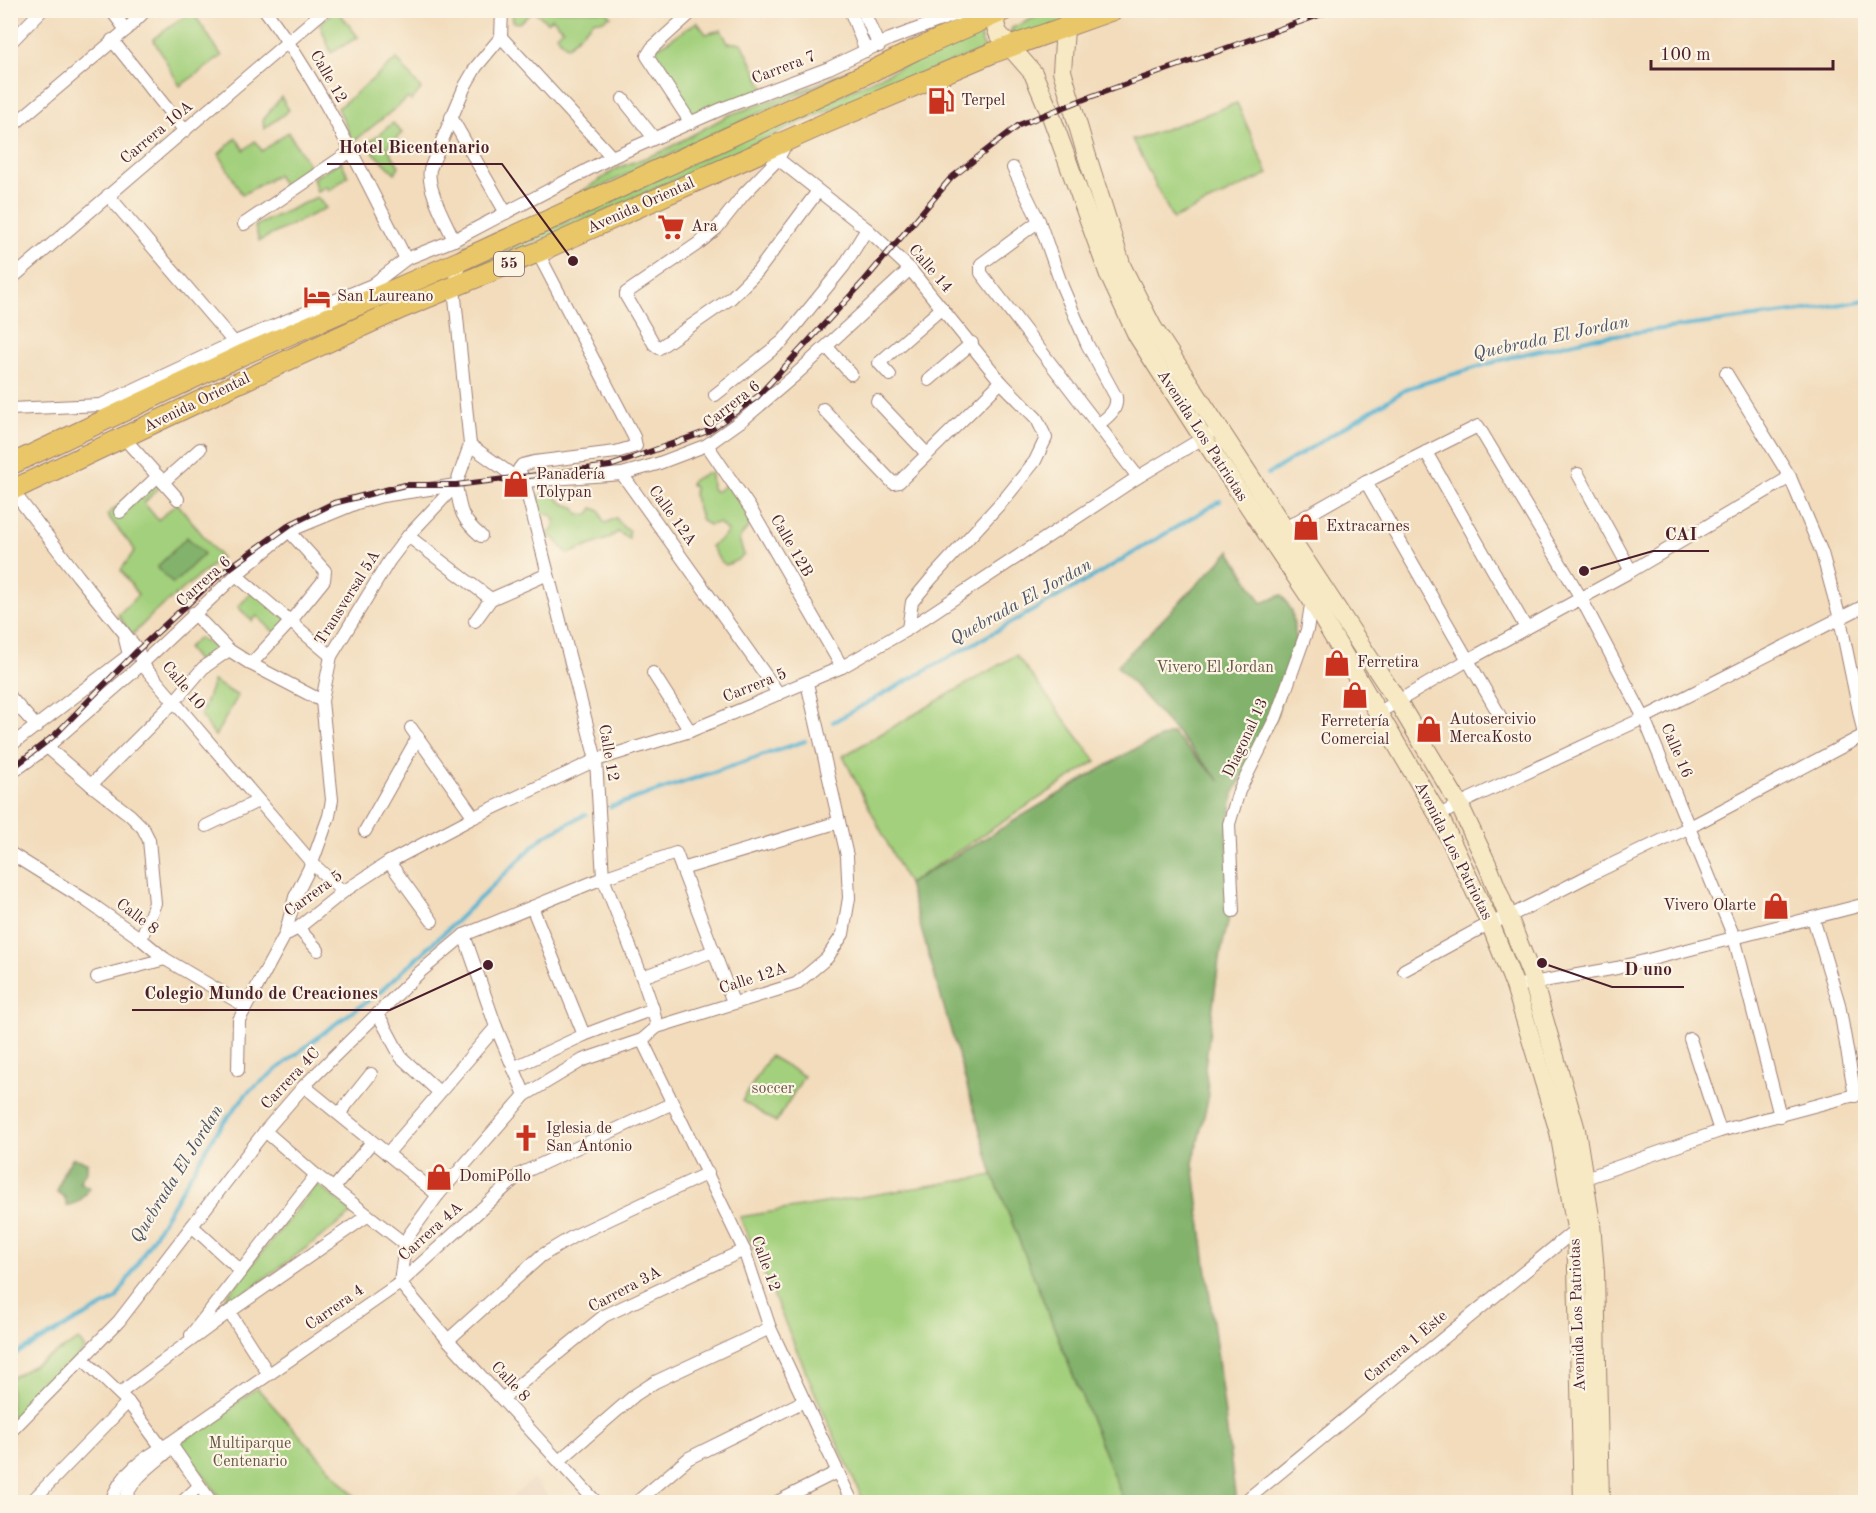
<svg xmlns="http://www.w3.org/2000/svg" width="1876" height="1513" font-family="'Old Standard TT',serif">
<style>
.built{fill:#e8cfb5}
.green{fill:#a3d07c;stroke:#767854;stroke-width:1.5}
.forest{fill:#82b26c;stroke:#66684c;stroke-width:1.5}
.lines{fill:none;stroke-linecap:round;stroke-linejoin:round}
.stream{stroke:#52b3d1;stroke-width:4}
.minor-casing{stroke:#9e7e74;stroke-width:14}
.secondary-casing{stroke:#9e7e74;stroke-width:20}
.primary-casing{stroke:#9e7e74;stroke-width:22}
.minor{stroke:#fff;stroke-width:12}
.secondary{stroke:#f6e9c3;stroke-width:18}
.primary{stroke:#e9c769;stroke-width:20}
.rail-casing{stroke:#4a1f2b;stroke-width:6}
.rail{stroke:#fcf5e5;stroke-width:4;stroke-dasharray:11;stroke-linecap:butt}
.labels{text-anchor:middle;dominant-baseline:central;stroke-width:4.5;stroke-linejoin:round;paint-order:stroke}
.shield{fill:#fcf5e5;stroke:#7f5f63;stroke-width:1.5}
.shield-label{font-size:15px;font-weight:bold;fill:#4a1f2b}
.street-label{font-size:16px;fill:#4a1f2b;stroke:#fcf5e5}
.poi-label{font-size:16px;fill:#4a1f2b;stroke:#fcf5e5;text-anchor:start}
.park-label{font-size:16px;fill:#655443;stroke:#fcf5e5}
.water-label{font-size:18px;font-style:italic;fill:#4d5365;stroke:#fcf5e5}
.leader{fill:none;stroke:#4a1f2b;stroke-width:2}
.callout-dot{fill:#4a1f2b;stroke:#fcf5e5;stroke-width:2}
.callout-label{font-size:18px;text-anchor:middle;font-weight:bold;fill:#4a1f2b;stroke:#fcf5e5;stroke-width:4.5;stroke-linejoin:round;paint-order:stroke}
</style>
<rect width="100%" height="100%" fill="#fcf5e5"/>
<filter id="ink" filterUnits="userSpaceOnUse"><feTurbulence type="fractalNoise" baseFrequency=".0167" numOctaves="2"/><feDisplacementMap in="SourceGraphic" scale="12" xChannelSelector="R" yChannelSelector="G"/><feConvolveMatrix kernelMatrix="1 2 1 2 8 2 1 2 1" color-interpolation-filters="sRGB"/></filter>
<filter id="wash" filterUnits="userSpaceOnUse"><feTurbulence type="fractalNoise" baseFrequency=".008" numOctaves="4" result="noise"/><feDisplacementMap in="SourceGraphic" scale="24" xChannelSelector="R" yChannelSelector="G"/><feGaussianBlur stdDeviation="1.35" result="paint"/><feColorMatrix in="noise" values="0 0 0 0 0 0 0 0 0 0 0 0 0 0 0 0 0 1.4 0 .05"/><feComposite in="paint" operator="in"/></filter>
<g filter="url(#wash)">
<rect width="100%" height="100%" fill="#f2dcbc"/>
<g class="built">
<polygon points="11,10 30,11 11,33 10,11"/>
<polygon points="493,956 497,967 482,974 478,963"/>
<polygon points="533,1479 553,1502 506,1502"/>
</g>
<g class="green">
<polygon points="335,10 338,11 358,37 331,53 320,24"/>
<polygon points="192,11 222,56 180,86 153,39"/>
<polygon points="512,11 606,11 611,16 601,21 595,20 567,47 556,35 563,29 552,18 547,22 534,11 519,23 513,22"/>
<polygon points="1049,11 1099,11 1015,41 1009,35 1012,28"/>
<polygon points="697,22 706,34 721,30 728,43 742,43 766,92 693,121 648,54"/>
<polygon points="977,32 980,33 982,43 986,49 822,113 461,277 459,272 746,137 821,106 857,87"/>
<polygon points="397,59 421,89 411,101 408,98 353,142 338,108"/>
<polygon points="876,59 463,251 465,246 520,224 566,202 618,168 661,152 729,115 805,89"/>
<polygon points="281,97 289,110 264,129 263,120"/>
<polygon points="1237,103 1268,174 1173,219 1132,139 1138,139"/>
<polygon points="393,123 402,133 387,147 399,166 395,173 366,145"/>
<polygon points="288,132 314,173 286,189 277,175 242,195 219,154 236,138 244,150 255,141 262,151"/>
<polygon points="341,161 348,176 329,191 326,186 317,192 313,178"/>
<polygon points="317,197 326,208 259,241 255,226"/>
<path d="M706 473H711L712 488 714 491H718L725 485 735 493 753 521 739 539 744 555C738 561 733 562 726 565L720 561 711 546 720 540 728 532 719 523 709 525 702 521 693 494 695 489 690 483C695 477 701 477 706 473Z"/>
<polygon points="152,475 160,486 144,503 158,520 177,503 221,558 155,612 132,635 118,615 138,595 121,570 135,550 107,515"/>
<path d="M542 485C558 493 553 502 574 507L579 515 589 514 593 508 600 511 603 521 606 523 616 518 624 528 629 530V539L618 532 607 539 568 554 553 537 547 538 545 536 554 529 555 520 551 515 541 513 536 496 541 497 544 494Z"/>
<polygon points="255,589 289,622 277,635 257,616 252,621 238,607"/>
<polygon points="199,638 222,652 203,668 187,648"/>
<polygon points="1016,655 1096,761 908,884 843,756"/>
<polygon points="213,681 238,696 215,736 201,716"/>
<polygon points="770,1056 804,1076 776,1122 742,1101"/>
<polygon points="993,1175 1124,1502 864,1502 818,1400 740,1217"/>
<polygon points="317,1184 353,1213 205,1323"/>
<polygon points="79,1340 85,1349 11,1423 11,1378"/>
<polygon points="257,1388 360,1502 223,1502 180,1443"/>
</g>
<g class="forest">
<polygon points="187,537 204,554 173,584 157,567"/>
<polygon points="1230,551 1262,603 1282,595 1292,611 1296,639 1276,717 1233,794 1227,841 1233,901 1219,960 1205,1068 1209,1095 1193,1163 1236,1502 1124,1502 993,1175 908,884 1131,751 1172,733 1220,781 1117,666"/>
<polygon points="73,1158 87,1162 87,1171 79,1182 90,1188 80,1201 67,1206 65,1198 57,1192 64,1170"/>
</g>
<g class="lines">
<g class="stream">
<polyline points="1268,474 1408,388 1511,357 1592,338 1801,311 1866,300"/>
<polyline points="833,722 1093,577 1220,501"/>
<polyline points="610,807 805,741"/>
<polyline points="10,1357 116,1299 215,1134 247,1093 327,1030 380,992 448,929 543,837 586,814"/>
</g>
</g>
</g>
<g filter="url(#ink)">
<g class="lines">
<defs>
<g id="minor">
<polyline points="111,10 126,30"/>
<path d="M265 10C322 86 363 175 406 259"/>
<polyline points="502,10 501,37 612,157"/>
<polyline points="850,10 866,51"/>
<polyline points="863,10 879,46"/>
<polyline points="112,40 185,131"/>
<polyline points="10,43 42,10"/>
<polyline points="623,99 654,138"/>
<polyline points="451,117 506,213"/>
<polyline points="691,123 647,56 652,48 694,10"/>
<polyline points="10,128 126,30 146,10"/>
<polyline points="787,142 778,159 867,229 910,269 1001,382 1037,419 1046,438 1035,461 1007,496 931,579 912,602 908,629"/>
<polyline points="778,159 744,194 717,228 699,243 626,293 626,296 654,344 659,348 731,298 758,271 818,191"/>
<polyline points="1013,168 1039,221 985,261 981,264 981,273 1138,477"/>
<polyline points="108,195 238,347"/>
<path d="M1039 221 1062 286 1087 344 1116 397C1118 411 1107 417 1098 425"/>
<polyline points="244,224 351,151"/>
<path d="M454 240C446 222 426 188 430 169L465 86 476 67 501 37"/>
<polyline points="549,252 540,257 634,437 636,446 616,452 534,462 522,465 519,469 524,481 596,760 603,878 642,977 653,1009 657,1027"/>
<polyline points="10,280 325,10"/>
<polyline points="827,347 851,374"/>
<polyline points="1726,373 1790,477 1822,553 1840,619 1865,740"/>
<polyline points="890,375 879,363 942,308"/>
<polyline points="929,380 972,343"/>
<polyline points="715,395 783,341 844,266 867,229"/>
<polyline points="877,401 927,454"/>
<polyline points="101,405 235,342 372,285 406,259 454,240 612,157 726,107 829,68 890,39 968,10"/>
<polyline points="10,409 101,405 108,408"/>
<polyline points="823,409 893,483 899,482 1001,382"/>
<polyline points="124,438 178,499"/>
<polyline points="470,445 515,477 524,481 622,474 657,464 707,445 745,418 793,377 910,269"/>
<polyline points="707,445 750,508 842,667"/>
<polyline points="1426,452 1526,628"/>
<polyline points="622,474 779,694"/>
<polyline points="1578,474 1631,571"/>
<polyline points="163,482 200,449"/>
<polyline points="1366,482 1500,716"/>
<polyline points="12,490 78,576 138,650 142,664 312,863 343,892"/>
<polyline points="120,512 158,476"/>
<polyline points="1285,528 1366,482 1478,426 1581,598 1644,718 1734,937 1780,1116"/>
<polyline points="408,536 491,599"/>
<polyline points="236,575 331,656"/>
<polyline points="491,599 548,574"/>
<polyline points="193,613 229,650 251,664 322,701"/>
<polyline points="475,621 491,599"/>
<polyline points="251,664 290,622 324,580 325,571 289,531"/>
<polyline points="653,673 690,731"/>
<polyline points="10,697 37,727"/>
<polyline points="1378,713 1468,660 1631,571 1790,477"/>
<polyline points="411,728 474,817"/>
<polyline points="10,746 129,655 125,639"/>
<polyline points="47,747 91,785 130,815 143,828 149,840 155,903 141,939"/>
<path d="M10 774 47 747 131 674 236 575 289 531 357 503 382 496 456 485C460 511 461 519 481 536"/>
<polyline points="91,785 174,702 203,668 229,650"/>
<polyline points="1439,816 1459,804 1644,718 1866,605"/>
<polyline points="206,826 258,801"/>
<polyline points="365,831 418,737"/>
<polyline points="10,853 87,901 141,939 165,959 245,1006"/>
<polyline points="389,862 432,921"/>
<polyline points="682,869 839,822"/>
<polyline points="532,907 584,1035"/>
<polyline points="1233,911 1229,824 1239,791 1276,717 1307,630 1312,599"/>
<polyline points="1813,918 1839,1004 1855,1096"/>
<polyline points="298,928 318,950"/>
<polyline points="285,935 298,928 343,892 389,862 474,817 596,760 690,731 842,667 908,629 1138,477 1208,435"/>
<polyline points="464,935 496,1027 525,1095"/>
<polyline points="1404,970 1490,923 1508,917 1592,874 1690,827 1866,734"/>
<polyline points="97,977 165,959"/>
<polyline points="642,977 714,951"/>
<polyline points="1515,986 1617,968 1866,904"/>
<polyline points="378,1014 401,1057 439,1092"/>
<polyline points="1690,1039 1720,1131"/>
<polyline points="642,1040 744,1250 770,1328 852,1502"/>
<polyline points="513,1068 584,1035 653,1009"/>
<polyline points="238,1070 239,1020 285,935 295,897 312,863 329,816 332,800 322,701 331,656 389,561 408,536 456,485 470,445 454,288 460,261"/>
<polyline points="304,1086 438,1195"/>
<polyline points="339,1114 371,1074"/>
<polyline points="265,1131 316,1175 405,1244"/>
<polyline points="387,1154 496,1027"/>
<polyline points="1577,1181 1720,1131 1866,1092"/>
<polyline points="333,1189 372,1142"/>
<polyline points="192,1226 241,1271"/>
<polyline points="400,1283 405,1244 409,1235 438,1195 525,1095 583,1060 642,1040 657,1027 796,984 827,958 843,934 849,898 847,856 807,683"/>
<polyline points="400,1283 448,1340 596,1502"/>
<polyline points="229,1312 268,1373"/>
<polyline points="191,1335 316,1175"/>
<polyline points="448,1340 541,1256 574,1236 708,1173"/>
<polyline points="83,1359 128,1402 162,1448"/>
<polyline points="120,1393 229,1312 367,1216"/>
<polyline points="503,1398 604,1316 744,1250"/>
<polyline points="10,1432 119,1321 265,1131 304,1086 420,972 464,935 603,878 676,853 733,1002"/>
<polyline points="170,1443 211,1502"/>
<polyline points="559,1461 635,1395 655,1382 770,1328"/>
<polyline points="31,1502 128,1402"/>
<path d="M111 1502C120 1473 145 1457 170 1443L400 1283 520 1174 673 1103"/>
<path d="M124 1502C131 1480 147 1469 165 1454"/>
<polyline points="182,1502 199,1486"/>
<polyline points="637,1502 689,1458 804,1401"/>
<polyline points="777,1502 837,1472"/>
<polyline points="1244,1502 1579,1227"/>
</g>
<g id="secondary">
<polyline points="997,14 995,24 998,33 1033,73 1050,113 1109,275 1137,335 1203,438 1311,599 1441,820 1490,923 1515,986 1559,1132 1576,1228 1583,1502"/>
<polyline points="1065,29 1062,71 1086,153 1122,267 1153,328 1398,702 1459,804 1488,866 1531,974 1576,1130 1591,1223 1595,1272 1600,1502"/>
</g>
<g id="primary">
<polyline points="10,465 242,355 460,261 870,72 915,50 1005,10"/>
<polyline points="10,491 236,384 402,308 538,252 826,123 992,53 1113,10"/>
</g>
</defs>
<use href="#minor" class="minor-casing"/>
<use href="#secondary" class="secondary-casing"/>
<use href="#primary" class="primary-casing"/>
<use href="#minor" class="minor"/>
<use href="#secondary" class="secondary"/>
<use href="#primary" class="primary"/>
<defs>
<polyline id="rail" points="10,770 55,735 138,650 218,576 291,524 334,503 405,485 456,485 610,466 708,431 757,397 865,280 951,178 1019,125 1087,98 1333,10"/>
</defs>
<use href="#rail" class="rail-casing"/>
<use href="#rail" class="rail"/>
</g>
</g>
<defs>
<symbol id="fuel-bare" viewBox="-9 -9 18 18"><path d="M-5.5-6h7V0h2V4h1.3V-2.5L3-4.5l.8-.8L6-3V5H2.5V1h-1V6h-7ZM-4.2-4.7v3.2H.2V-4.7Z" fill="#c8321e" stroke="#fcf5e5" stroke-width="2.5" paint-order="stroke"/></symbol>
<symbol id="supermarket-bare" viewBox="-9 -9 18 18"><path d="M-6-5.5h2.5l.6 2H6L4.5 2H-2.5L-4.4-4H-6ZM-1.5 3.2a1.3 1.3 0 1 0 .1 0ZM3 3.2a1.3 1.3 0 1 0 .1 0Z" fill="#c8321e" stroke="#fcf5e5" stroke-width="2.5" paint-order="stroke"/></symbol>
<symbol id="hotel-bare" viewBox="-9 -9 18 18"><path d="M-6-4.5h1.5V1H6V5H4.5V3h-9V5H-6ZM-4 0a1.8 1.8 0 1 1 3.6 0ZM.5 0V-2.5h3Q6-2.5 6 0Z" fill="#c8321e" stroke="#fcf5e5" stroke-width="2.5" paint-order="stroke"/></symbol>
<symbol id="shop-bare" viewBox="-9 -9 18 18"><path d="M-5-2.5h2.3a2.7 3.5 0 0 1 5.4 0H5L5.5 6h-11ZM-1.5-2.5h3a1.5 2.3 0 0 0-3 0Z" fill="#c8321e" stroke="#fcf5e5" stroke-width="2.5" paint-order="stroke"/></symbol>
<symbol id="church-bare" viewBox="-9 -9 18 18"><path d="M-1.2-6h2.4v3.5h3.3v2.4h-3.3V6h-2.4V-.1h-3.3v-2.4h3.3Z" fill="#c8321e" stroke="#fcf5e5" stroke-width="2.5" paint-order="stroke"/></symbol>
</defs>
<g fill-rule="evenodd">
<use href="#fuel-bare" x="922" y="82" width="38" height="38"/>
<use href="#supermarket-bare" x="652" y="208" width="38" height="38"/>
<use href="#hotel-bare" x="298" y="278" width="38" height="38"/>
<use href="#shop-bare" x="497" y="465" width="38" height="38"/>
<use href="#shop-bare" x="1287" y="508" width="38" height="38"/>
<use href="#shop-bare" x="1318" y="644" width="38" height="38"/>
<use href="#shop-bare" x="1336" y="676" width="38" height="38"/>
<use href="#shop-bare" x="1410" y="710" width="38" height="38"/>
<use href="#shop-bare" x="1757" y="887" width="38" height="38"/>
<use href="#church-bare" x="507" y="1119" width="38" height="38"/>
<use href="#shop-bare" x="420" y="1158" width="38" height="38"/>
</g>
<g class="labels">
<rect class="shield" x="494" y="252" width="30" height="24" rx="4.5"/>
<g class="shield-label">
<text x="509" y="264">55</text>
</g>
<g class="street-label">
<text transform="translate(784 68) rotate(-21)">Carrera 7</text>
<text transform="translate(328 77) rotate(60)">Calle 12</text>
<text transform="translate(157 133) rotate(-40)">Carrera 10A</text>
<text transform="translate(641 206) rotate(-24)">Avenida Oriental</text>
<text transform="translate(930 269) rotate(49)">Calle 14</text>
<text transform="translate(197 403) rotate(-26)">Avenida Oriental</text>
<text transform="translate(732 405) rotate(-38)">Carrera 6</text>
<text transform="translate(1202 436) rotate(57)">Avenida Los Patriotas</text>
<text transform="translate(672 516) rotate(54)">Calle 12A</text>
<text transform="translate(791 546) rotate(60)">Calle 12B</text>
<text transform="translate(204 582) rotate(-42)">Carrera 6</text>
<text transform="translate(348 598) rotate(-58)">Transversal 5A</text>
<text transform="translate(183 686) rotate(50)">Calle 10</text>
<text transform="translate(755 686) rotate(-22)">Carrera 5</text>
<text transform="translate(1246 738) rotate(-65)">Diagonal 13</text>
<text transform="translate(1676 751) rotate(67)">Calle 16</text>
<text transform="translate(608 753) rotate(80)">Calle 12</text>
<text transform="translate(1453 851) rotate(63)">Avenida Los Patriotas</text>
<text transform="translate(314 894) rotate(-36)">Carrera 5</text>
<text transform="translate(137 917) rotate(37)">Calle 8</text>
<text transform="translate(753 979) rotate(-18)">Calle 12A</text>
<text transform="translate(291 1079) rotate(-47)">Carrera 4C</text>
<text transform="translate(431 1232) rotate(-42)">Carrera 4A</text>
<text transform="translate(765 1264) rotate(70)">Calle 12</text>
<text transform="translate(625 1290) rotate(-28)">Carrera 3A</text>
<text transform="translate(335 1308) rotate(-35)">Carrera 4</text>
<text transform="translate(1578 1315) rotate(-92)">Avenida Los Patriotas</text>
<text transform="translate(1406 1347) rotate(-40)">Carrera 1 Este</text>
<text transform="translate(510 1382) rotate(47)">Calle 8</text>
</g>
<g class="poi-label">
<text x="961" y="101">Terpel</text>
<text x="691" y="227">Ara</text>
<text x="337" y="297">San Laureano</text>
<text x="536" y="475">Panadería<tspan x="536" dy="18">Tolypan</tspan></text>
<text x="1326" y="527">Extracarnes</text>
<text x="1357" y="663">Ferretira</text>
<text x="1449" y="720">Autosercivio<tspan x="1449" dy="18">MercaKosto</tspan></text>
<text x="1355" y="722" text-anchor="middle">Ferretería<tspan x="1355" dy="18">Comercial</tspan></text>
<text x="1756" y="906" text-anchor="end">Vivero Olarte</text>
<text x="546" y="1129">Iglesia de<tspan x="546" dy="18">San Antonio</tspan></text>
<text x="459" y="1177">DomiPollo</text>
</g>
<g class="park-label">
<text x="1215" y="668">Vivero El Jordan</text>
<text x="773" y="1089">soccer</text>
<text x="250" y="1444">Multiparque<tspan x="250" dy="18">Centenario</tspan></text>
</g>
<g class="water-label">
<text transform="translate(1551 338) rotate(-12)">Quebrada El Jordan</text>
<text transform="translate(1021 602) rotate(-29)">Quebrada El Jordan</text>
<text transform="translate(177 1174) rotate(-58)">Quebrada El Jordan</text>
</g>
</g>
<path class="leader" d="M573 261L502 164H327M1584 571L1653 551H1709M1542 963L1612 987H1684M488 965L390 1010H132"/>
<g class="callout-dot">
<circle cx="573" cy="261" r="6"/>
<circle cx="1584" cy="571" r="6"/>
<circle cx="1542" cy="963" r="6"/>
<circle cx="488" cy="965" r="6"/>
</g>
<g class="callout-label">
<text x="414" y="153">Hotel Bicentenario</text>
<text x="1681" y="540">CAI</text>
<text x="1648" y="975">D uno</text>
<text x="261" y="999">Colegio Mundo de Creaciones</text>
</g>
<rect width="1876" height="1513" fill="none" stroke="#fcf5e5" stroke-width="36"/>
<path d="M1651 60v9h182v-9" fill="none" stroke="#4a1f2b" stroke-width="3"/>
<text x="1660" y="60" font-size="18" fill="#4a1f2b" stroke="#fcf5e5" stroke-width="4.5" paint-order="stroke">100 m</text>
</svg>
